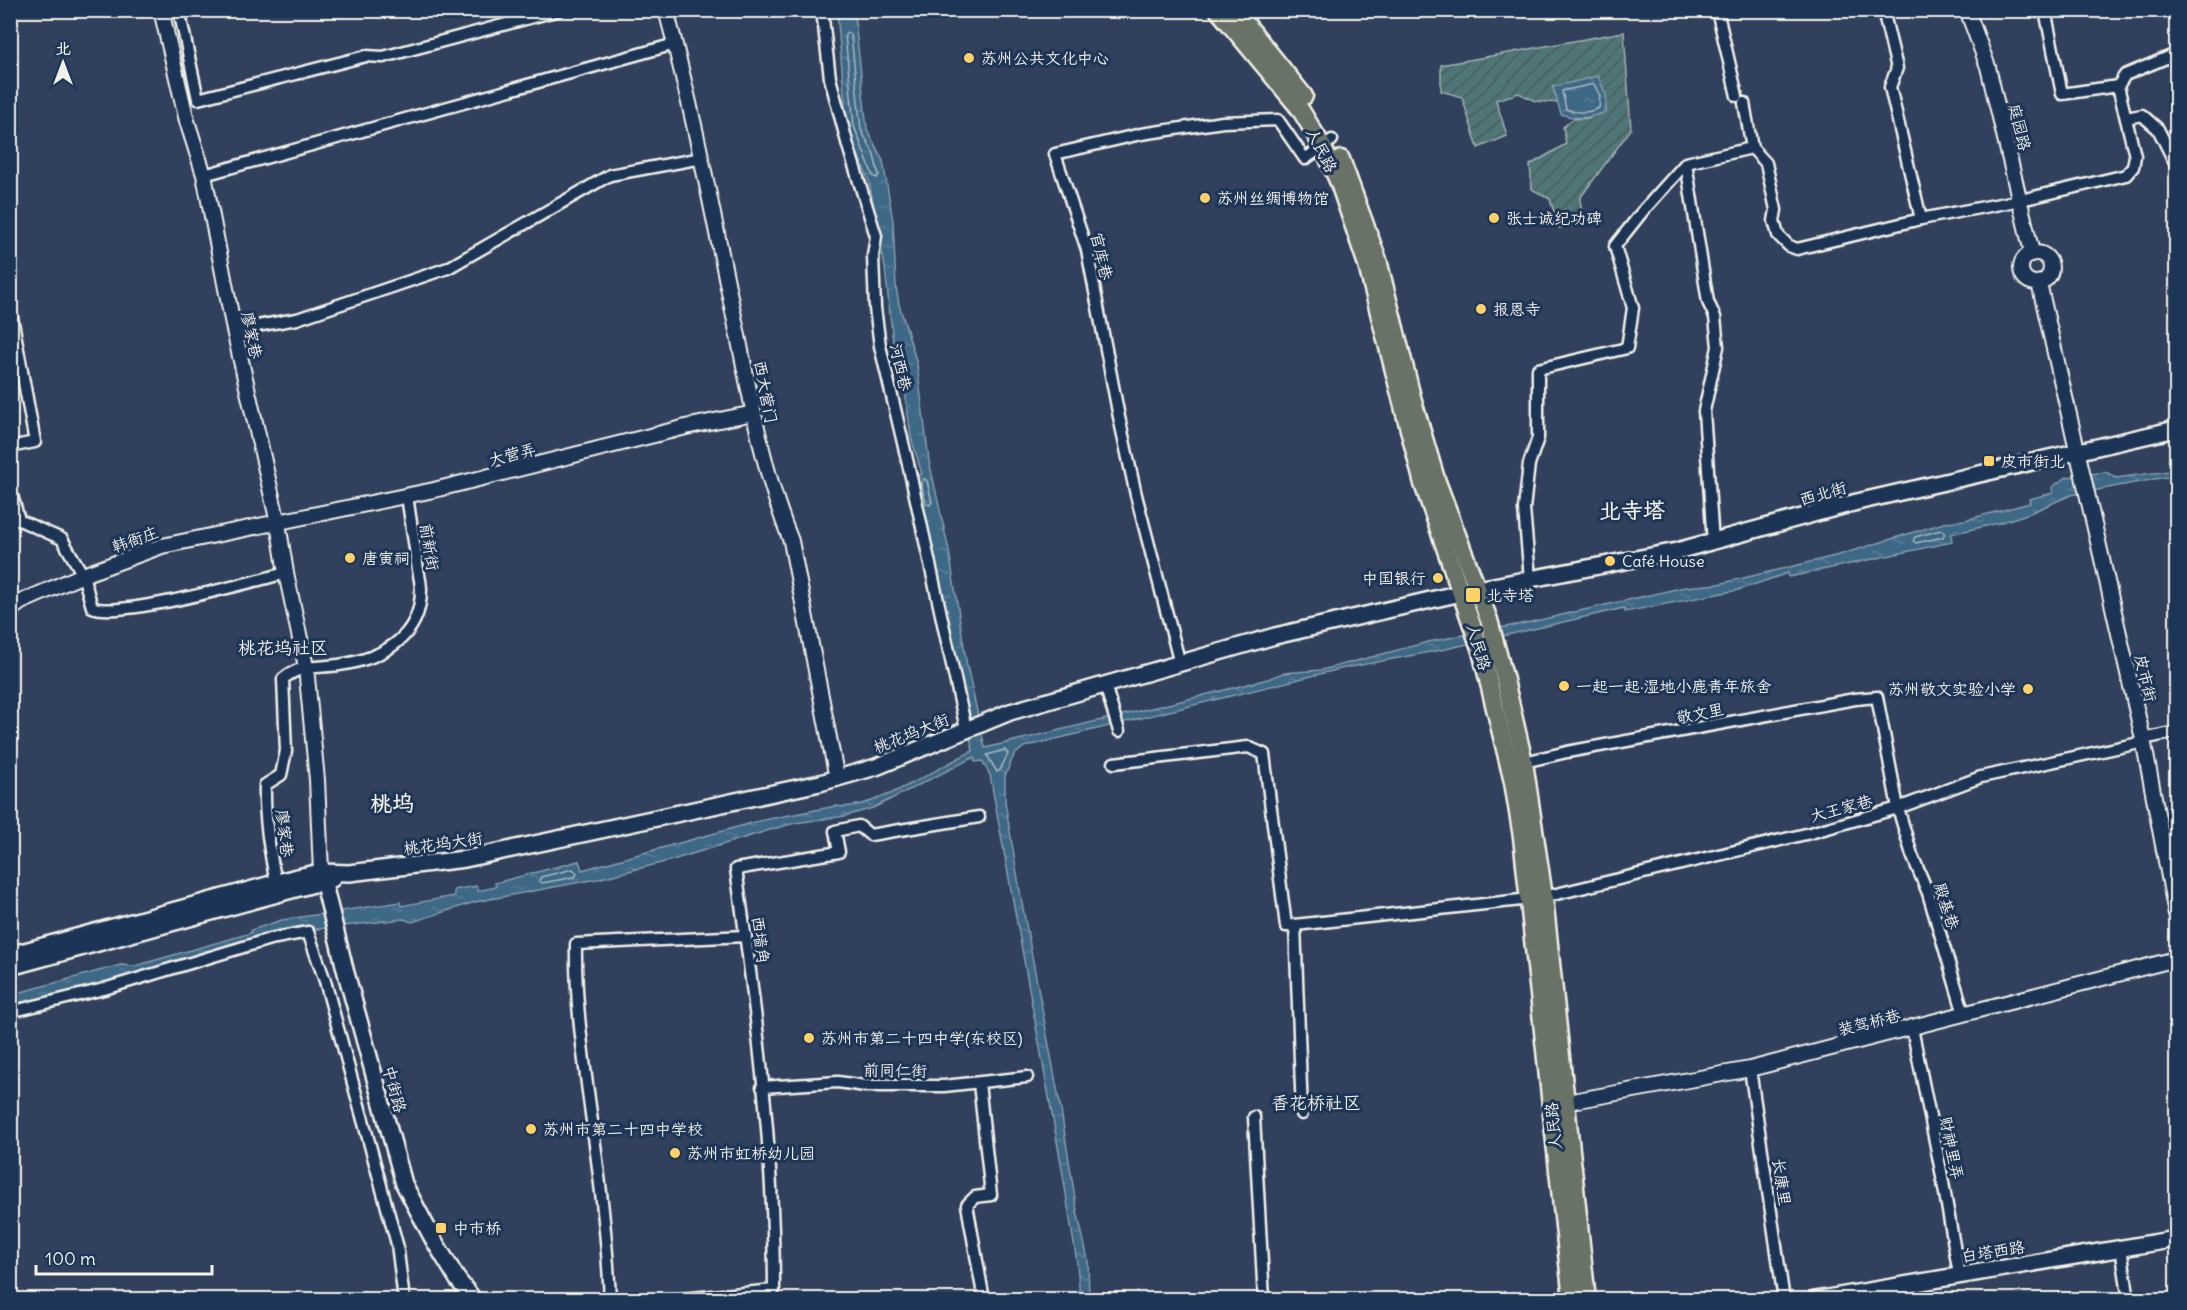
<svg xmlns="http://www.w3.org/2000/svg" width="2187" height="1310" font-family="Delius,'LXGW WenKai TC',sans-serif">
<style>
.garden{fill:url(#garden-furrows);stroke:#a2b2af;stroke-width:1.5}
.water{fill:url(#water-ripples);stroke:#879ead;stroke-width:1.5}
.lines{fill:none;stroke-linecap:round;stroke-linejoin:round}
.shore{stroke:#abbac1;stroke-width:1.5}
.minor-casing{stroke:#f4f1e8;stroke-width:15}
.tertiary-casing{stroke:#f4f1e8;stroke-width:18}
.secondary-casing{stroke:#f4f1e8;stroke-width:20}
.primary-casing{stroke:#f4f1e8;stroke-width:21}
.minor{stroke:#1d3557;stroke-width:10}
.tertiary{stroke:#1d3557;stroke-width:14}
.secondary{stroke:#1d3557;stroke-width:15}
.primary{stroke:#697266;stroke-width:16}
.poi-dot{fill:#ffd166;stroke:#1d3557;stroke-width:2}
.labels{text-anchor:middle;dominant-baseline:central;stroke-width:6;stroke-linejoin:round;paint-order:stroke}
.poi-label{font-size:16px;fill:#f4f1e8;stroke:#1d3557;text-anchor:start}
.street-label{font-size:16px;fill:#f4f1e8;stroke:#1d3557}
.neighbourhood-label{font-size:18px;fill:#f4f1e8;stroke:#1d3557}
.district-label{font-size:22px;font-weight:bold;fill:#f4f1e8;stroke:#1d3557}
</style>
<defs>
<pattern id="garden-furrows" width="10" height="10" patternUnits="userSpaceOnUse" patternTransform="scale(1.5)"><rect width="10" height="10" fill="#4f7476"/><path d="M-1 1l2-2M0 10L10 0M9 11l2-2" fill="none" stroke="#4c5c5c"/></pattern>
<pattern id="water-ripples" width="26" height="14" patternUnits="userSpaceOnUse" patternTransform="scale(1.5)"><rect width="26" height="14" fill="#3e6786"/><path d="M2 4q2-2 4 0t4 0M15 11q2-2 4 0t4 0" fill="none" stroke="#5a7d97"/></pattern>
</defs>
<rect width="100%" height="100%" fill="#31415d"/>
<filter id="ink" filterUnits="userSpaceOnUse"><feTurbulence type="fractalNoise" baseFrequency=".0167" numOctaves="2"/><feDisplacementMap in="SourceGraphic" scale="12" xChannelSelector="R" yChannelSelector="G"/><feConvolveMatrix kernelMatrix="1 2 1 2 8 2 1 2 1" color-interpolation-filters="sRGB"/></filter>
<g filter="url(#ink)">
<polygon class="garden" points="1624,32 1631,129 1580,198 1583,225 1559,228 1550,199 1532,189 1530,165 1566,144 1563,127 1573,119 1590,118 1553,87 1558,103 1535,101 1519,93 1496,100 1507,136 1478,148 1462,97 1441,91 1441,65"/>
<g class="water">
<path d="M837 11H854L867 129 883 161 893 221 896 287 899 304 917 364 929 461 949 551 967 666 985 748 1189 699 1268 679 1283 673 1322 670 1428 642 1531 622 1685 587 1719 584 1839 555 1947 522 1965 520 2030 503 2029 499 2053 493 2052 487 2067 477 2106 472 2116 478 2176 470V477L2171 476 2071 495 2030 513 1999 523 1951 534 1952 542 1789 577 1788 573 1738 590 1625 612 1624 608 1446 649 1340 669 1024 747 1014 755 1005 776V802L1022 903 1060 1104 1077 1211 1088 1260 1089 1299H1080L1077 1263 1061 1163 990 775 982 761 975 762 974 757 873 808 845 816 795 823 773 829 669 861 597 879 475 902 412 922 403 919 301 931 104 987 11 1010 10 995 121 965 135 966 251 933V930L282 920 400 902 401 906 454 896V890L476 886 478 891 496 887 495 883 579 861 582 870 759 821 836 806C871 813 939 766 973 751L950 650 934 554 913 476 922 474 911 437 900 350 894 351 885 268 869 181 850 136 846 117Z"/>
<path d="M1598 76 1606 95V112C1589 118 1578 120 1561 114L1553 87Z"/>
</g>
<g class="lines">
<g class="shore">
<polygon points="847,32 851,35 861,130 873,152 879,175 877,178 873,176 854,126 845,35"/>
<path d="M1594 84 1600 96 1599 108C1588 113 1577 114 1566 109L1562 91Z"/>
<polygon points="924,479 927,481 932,502 930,505 926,504 921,483"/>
<polygon points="1941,530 1945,532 1943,537 1916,543 1913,541 1915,537"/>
<polygon points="1005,750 1008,754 1000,770 997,772 987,755"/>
<polygon points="573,869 577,874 575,877 542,883 539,881 541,877"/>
</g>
<defs>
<g id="minor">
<polyline points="179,10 198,99 366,56 383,57 559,10"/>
<polyline points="822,10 830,78 848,146 876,236 873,256 875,308 880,346 909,468 966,729"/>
<polyline points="1717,10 1737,96"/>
<polyline points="1883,10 1897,68 1890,87 1921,219"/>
<polyline points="2045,10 2062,94 2118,86"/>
<polyline points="1744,103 1752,148 1766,163 1776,210 1774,221 1778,235 1789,246 1797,249 1921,219 2021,200 2126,175 2133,167 2135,156 2118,86 2125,75 2176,54"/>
<polyline points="2126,118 2142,115 2158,129 2176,165"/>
<polyline points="1686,163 1708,302 1715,317 1718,347 1704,411 1713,543"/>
<polyline points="204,175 675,44"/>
<polyline points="10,306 35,442 10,447"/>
<polyline points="234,330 297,319 448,268 610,175 702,158"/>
<path d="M10 488 19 520 62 539 83 575 92 607C119 619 250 582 286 573"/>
<polyline points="1530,579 1524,509 1529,464 1538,438 1538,369 1627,348 1633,308 1615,246 1642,212 1686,163 1752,148"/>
<polyline points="1180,664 1136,495 1119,417 1087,250 1055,154 1141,134 1223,122 1278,120 1305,159 1332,140"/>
<polyline points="1105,685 1119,731"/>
<polyline points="2143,739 2176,732"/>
<polyline points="1524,762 1567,752 1855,699 1877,697 1898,808 1912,855 1928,893 1964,1014"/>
<polyline points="1114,763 1248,747 1264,754 1286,926 1530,899"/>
<path d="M276 882C269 849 264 818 265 785L281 775 286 751 283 679C300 664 318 668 339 665 381 659 421 638 421 590 421 581 418 572 417 563 414 540 410 518 407 495"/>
<polyline points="1544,897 1810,833 1898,808 1981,777 2144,742"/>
<polyline points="1295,925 1302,1114"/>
<polyline points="10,1012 104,989 270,939 308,932 325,981 397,1244 404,1300"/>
<polyline points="1912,1028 1941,1171 1959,1274"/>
<polyline points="1750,1069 1784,1300"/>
<polyline points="979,1083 991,1195 975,1197 967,1205 984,1300"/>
<polyline points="762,1087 838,1082 865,1086 944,1086 1027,1077"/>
<polyline points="1254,1117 1264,1300"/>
<polyline points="2121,1248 2129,1300"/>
<polyline points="1888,1287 1889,1300"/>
<path d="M610 1300C607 1232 598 1166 589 1099 582 1047 575 996 576 944L746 936"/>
<path d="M671 1300 774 1290C774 1149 756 1008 736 869L839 852 835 831 859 826 870 835 979 817"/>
</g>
<g id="tertiary">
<polyline points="161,10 187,121 204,175 234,330 278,523 286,573 306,667 317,780 321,872"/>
<path d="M666 10C694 114 714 220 736 326 751 399 763 472 791 541L837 779"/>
<polyline points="1967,10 1988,67 2032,253"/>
<circle cx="2036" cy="268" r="15"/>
<polyline points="2039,283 2143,739 2176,914"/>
<polyline points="10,610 21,602 83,575 162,546 434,490 690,426 754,413"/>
<polyline points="1567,1102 1750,1069 2176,959"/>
</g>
<g id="secondary">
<polyline points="321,872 346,973 404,1184 433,1239 458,1280 474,1300"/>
<polyline points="10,955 297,877 321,872 349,873 465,859 820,783 876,767 1010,712 1275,636 1478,589 1677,551 1857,502 2176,429"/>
<polyline points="10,967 332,879"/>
<polyline points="1815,1300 2176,1239"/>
</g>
<g id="primary">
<polyline points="1218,10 1300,109 1323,147 1339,183 1366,262 1423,484 1481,651 1513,782 1522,837 1572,1300"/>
<polyline points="1235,10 1304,96"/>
<polyline points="1341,159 1378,260 1413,401 1436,479 1489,620 1505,680 1524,762 1544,897 1587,1300"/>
</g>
</defs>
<use href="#minor" class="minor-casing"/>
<use href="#tertiary" class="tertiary-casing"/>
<use href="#secondary" class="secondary-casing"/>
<use href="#primary" class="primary-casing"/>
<use href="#minor" class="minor"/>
<use href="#tertiary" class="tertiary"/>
<use href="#secondary" class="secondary"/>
<use href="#primary" class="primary"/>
</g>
</g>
<g class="poi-dot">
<circle cx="969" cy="58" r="6"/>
<circle cx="1205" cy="198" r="6"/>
<circle cx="1494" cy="218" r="6"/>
<circle cx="1481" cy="309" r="6"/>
<rect x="1983" y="455" width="12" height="12" rx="3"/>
<circle cx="350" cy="558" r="6"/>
<circle cx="1610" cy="561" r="6"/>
<circle cx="1438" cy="578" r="6"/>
<rect x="1465" y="587" width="16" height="16" rx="3"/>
<circle cx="1564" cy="686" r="6"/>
<circle cx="2028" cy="689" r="6"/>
<circle cx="809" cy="1038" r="6"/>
<circle cx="531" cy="1129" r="6"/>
<circle cx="675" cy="1153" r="6"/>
<rect x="435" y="1222" width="12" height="12" rx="3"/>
</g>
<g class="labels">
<g class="poi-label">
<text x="981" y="58">苏州公共文化中心</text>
<text x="1217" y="198">苏州丝绸博物馆</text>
<text x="1506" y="218">张士诚纪功碑</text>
<text x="1493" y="309">报恩寺</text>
<text x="2001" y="461">皮市街北</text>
<text x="362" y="558">唐寅祠</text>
<text x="1622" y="561">Café House</text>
<text x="1426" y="578" text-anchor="end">中国银行</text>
<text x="1486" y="595">北寺塔</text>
<text x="1576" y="686">一起一起·湿地小鹿青年旅舍</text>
<text x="2016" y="689" text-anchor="end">苏州敬文实验小学</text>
<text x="821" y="1038">苏州市第二十四中学(东校区)</text>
<text x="543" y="1129">苏州市第二十四中学校</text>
<text x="687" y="1153">苏州市虹桥幼儿园</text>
<text x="453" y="1228">中市桥</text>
</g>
<g class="street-label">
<text transform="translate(2020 127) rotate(76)">庭园路</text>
<text transform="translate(1322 150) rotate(63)">人民路</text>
<text transform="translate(1102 256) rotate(77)">官库巷</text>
<text transform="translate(252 335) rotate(78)">廖家巷</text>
<text transform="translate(901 367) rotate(77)">河西巷</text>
<text transform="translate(766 392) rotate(79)">西大营门</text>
<text transform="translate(512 454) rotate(-14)">大营弄</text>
<text transform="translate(1823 493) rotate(-16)">西北街</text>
<text transform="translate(135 539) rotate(-19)">韩衙庄</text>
<text transform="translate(430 547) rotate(81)">前新街</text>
<text transform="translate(1479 647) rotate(74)">人民路</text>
<text transform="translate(2146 678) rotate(77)">皮市街</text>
<text transform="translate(1700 713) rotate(-11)">敬文里</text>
<text transform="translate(911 733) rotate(-22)">桃花坞大街</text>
<text transform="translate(1841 808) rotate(-15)">大王家巷</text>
<text transform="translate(285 833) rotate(83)">廖家巷</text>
<text transform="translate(443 843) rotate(-8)">桃花坞大街</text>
<text transform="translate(1947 906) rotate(72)">殿基巷</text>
<text transform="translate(761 940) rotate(83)">西墙角</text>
<text transform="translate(1869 1022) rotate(-14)">装驾桥巷</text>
<text transform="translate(895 1070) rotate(1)">前同仁街</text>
<text transform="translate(395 1089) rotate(75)">中街路</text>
<text transform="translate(1553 1126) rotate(-96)">人民路</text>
<text transform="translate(1952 1148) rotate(79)">财神里弄</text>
<text transform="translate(1782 1182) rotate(82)">长康里</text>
<text transform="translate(1993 1251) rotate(-9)">白塔西路</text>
</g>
<g class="neighbourhood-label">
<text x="283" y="647">桃花坞社区</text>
<text x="1316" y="1102">香花桥社区</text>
</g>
<g class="district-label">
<text x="1632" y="510">北寺塔</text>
<text x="392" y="803">桃坞</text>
</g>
</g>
<rect width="2187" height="1310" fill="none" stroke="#1d3557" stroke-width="36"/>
<rect x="18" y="18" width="2151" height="1274" fill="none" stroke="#f4f1e8" stroke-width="2" filter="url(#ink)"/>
<g transform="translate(63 63)" stroke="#1d3557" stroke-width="4.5" paint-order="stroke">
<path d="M0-4.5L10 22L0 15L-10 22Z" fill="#f4f1e8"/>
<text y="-9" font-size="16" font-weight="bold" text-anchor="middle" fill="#f4f1e8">北</text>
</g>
<path d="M36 1265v9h176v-9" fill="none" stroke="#f4f1e8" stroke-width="3"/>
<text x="45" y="1265" font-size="18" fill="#f4f1e8" stroke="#1d3557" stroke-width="4.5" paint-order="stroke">100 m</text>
</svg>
